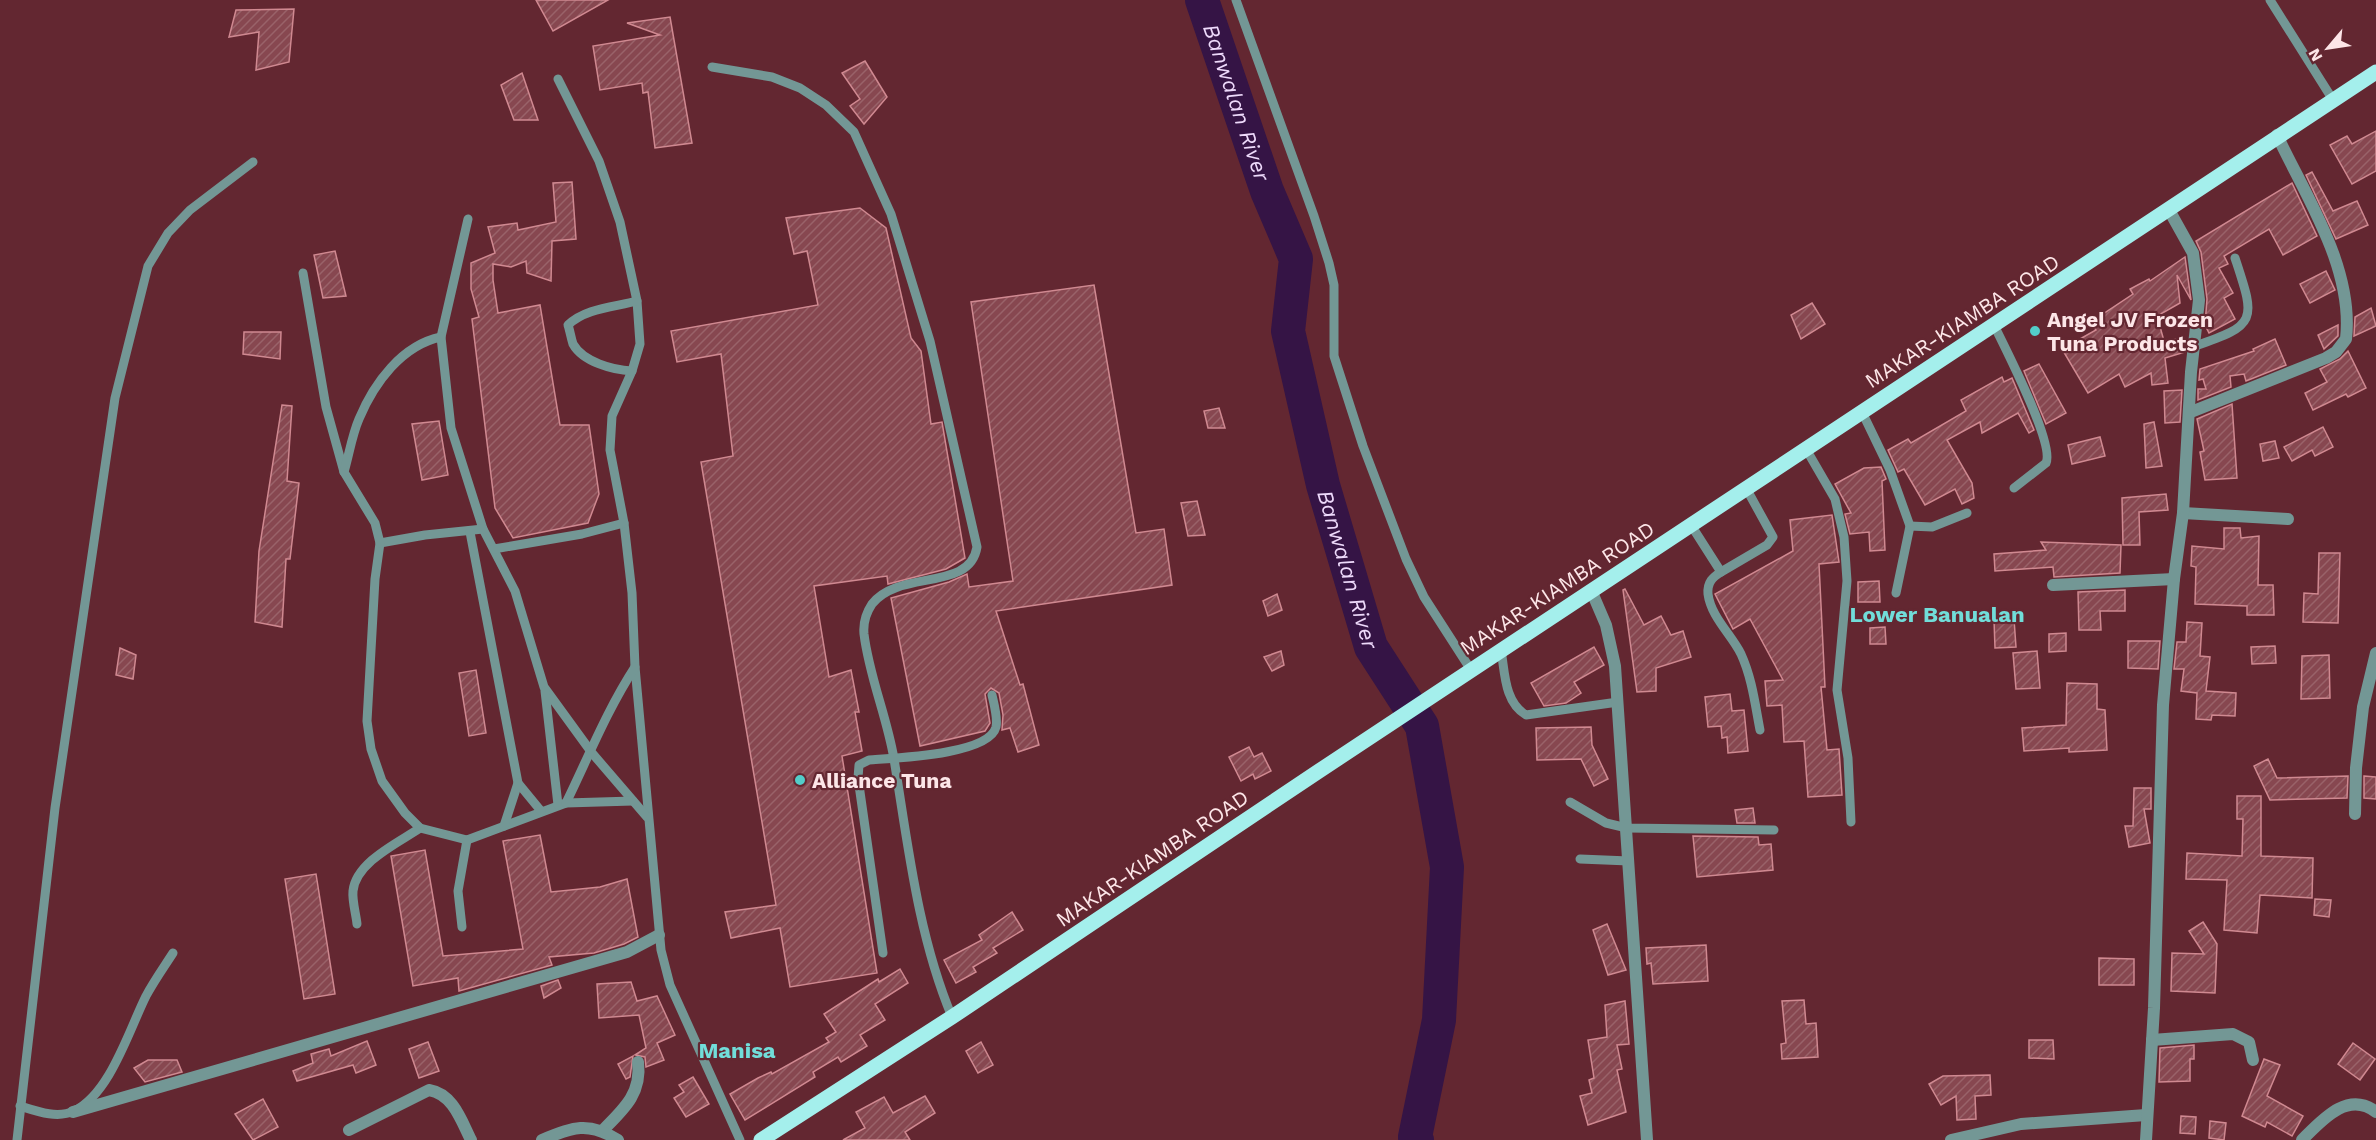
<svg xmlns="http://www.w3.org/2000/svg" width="2376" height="1140" font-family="'Work Sans',sans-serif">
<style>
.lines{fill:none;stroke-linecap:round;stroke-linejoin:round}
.river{stroke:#351445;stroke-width:34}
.building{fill:url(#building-hatch);stroke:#d08991;stroke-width:1.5}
.service{stroke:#739795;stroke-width:9}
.minor{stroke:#739795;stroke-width:12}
.primary{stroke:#a4efec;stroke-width:15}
.poi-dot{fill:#53cdc9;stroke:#632731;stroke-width:2}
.labels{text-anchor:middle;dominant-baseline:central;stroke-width:4.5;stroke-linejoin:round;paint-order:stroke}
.poi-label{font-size:21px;font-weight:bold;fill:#fde6e8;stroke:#632731;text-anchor:start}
.street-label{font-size:21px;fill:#fde6e8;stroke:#632731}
.water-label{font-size:22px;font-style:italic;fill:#eedafb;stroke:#632731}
.neighbourhood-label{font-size:22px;font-weight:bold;fill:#71ddd9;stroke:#632731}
</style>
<defs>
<pattern id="building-hatch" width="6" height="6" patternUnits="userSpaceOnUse" patternTransform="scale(1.5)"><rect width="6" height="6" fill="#874750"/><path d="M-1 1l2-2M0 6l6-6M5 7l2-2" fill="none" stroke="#996269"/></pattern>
</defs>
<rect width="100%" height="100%" fill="#632731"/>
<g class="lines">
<path class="river" id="s1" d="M1202 0 1267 191 1296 259 1288 331 1323 485 1371 647 1422 726 1447 867 1439 1020 1415 1137 1417 1140"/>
</g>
<g class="building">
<polygon points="536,0 608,0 553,31"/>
<polygon points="294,9 289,62 256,70 259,32 229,37 236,10"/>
<polygon points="670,17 692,143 655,148 648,92 643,93 642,83 600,90 593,46 660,35 627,23"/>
<polygon points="865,61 887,97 864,124 850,106 860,99 842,73"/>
<polygon points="522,73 538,120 514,120 501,85"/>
<polygon points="2376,131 2376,171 2352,184 2330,145 2347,136 2352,144"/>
<polygon points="2312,172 2333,211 2357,201 2368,225 2336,239 2306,175"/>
<polygon points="572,182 576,239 552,241 551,281 527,273 526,261 511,267 493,264 493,280 498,313 540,305 560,425 589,425 599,494 588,523 513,538 495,508 472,319 479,317 471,289 471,263 495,253 488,227 517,223 518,230 556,222 553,183"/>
<polygon points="2292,183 2317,236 2283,255 2269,229 2224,256 2228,264 2219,268 2233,293 2224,298 2235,319 2209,333 2205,325 2207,299 2201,252 2196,241"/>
<polygon points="860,208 886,228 911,338 921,351 931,424 942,422 965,558 946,569 888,584 887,576 814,586 829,677 851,670 859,712 855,712 862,751 842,756 877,973 790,987 780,928 731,938 725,912 776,905 701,462 733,456 721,354 677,362 671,331 818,305 807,251 794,254 786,218"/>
<polygon points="335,251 346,296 323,298 314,255"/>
<polygon points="2185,257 2191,300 2177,275 2180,303 2157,316 2164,341 2184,338 2185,352 2165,358 2168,383 2152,385 2151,373 2125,387 2119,374 2088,393 2062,349 2096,330 2091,322 2133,294 2130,289 2149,279 2150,281"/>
<polygon points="2326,271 2335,290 2310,303 2300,284"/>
<polygon points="1094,285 1136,533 1164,529 1172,585 996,611 1020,685 1023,684 1039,745 1018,752 1010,728 1002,730 1003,715 999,693 991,688 985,694 990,723 985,731 920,746 891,598 949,582 967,574 969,587 1013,581 971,302"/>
<polygon points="1812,303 1825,324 1801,339 1791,315"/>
<polygon points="2371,308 2376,326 2354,336 2355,317"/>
<polygon points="2338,325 2338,336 2324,349 2318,335"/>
<polygon points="244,332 281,332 280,359 243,354"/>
<polygon points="2275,339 2286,365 2246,381 2244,374 2230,376 2231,387 2198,400 2198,389 2206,389 2203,379 2199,380 2200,369 2254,351 2253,349"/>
<polygon points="2348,351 2366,388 2348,397 2346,394 2313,410 2305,393 2327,382 2320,369 2340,359"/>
<polygon points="2039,364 2066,413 2046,424 2024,371"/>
<polygon points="2002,377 2004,382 2012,378 2034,430 2029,433 2018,413 1982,433 1980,422 1947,440 1972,483 1974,498 1962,504 1955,489 1925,505 1904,469 1898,472 1888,450 1908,439 1911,443 1966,411 1961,400"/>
<polygon points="2182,390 2180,422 2165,423 2164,391"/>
<polygon points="2232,404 2237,478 2205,480 2200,452 2204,451 2197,419"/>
<polygon points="282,405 292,406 287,481 299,483 290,559 286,559 282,627 255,622 259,551"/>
<polygon points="1219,408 1225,428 1208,428 1204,411"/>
<polygon points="439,421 448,475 422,480 412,424"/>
<polygon points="2154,422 2162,466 2146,468 2144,424"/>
<polygon points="2323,427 2333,447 2315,456 2312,450 2292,461 2284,447"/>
<polygon points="2100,437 2105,456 2072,464 2068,445"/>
<polygon points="2275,441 2279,458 2263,461 2260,444"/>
<polygon points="1881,467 1886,479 1882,481 1885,550 1870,551 1869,532 1850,534 1845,514 1851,513 1835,484 1864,468"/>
<polygon points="2166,494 2168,510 2139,512 2140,545 2123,545 2122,498"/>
<polygon points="1197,501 1205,535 1188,536 1181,503"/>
<polygon points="1832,515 1839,562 1819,564 1825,687 1821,687 1827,750 1839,749 1842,795 1808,797 1804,741 1784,742 1782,705 1767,706 1765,681 1783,680 1750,619 1733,629 1715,594 1793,551 1790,520"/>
<polygon points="2224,528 2240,528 2241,538 2259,536 2258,585 2273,585 2274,615 2247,615 2247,606 2195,604 2196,567 2191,566 2192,546 2224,549"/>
<polygon points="2041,542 2121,545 2120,573 2054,577 2053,567 1995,571 1994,554 2046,550"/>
<polygon points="2319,553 2340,553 2338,623 2303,622 2304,593 2318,594"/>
<polygon points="1879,581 1880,602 1858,602 1858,582"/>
<polygon points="1625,589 1644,625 1661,616 1671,635 1683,631 1691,657 1656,668 1656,691 1637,692 1623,590"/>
<polygon points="2125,590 2125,611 2100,611 2101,630 2079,630 2078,592"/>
<polygon points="1277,594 1282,610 1268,616 1263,601"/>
<polygon points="2014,619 2016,647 1995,648 1994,620"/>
<polygon points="2187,622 2202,623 2200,656 2210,657 2206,691 2236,693 2235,716 2212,715 2211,720 2196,719 2197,693 2181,691 2184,669 2174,669 2177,642 2186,642"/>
<polygon points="1885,627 1886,644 1870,644 1870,628"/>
<polygon points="2066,633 2066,651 2049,652 2049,634"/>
<polygon points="2128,641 2160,641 2158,669 2128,668"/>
<polygon points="2275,646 2276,663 2252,664 2251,647"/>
<polygon points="1594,647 1604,665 1574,682 1581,693 1566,703 1544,706 1531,683"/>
<polygon points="120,648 136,655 133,679 116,675"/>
<polygon points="1281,651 1284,665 1272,671 1264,657"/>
<polygon points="2037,651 2040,688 2016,689 2013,653"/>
<polygon points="2329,655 2330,698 2301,699 2302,656"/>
<polygon points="476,670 486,733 469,736 459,673"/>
<polygon points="2067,683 2097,684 2097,709 2105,710 2107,750 2069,752 2069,748 2024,751 2022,728 2066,725"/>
<polygon points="1730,694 1732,711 1744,710 1748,751 1728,753 1727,737 1722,738 1721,726 1708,727 1705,697"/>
<polygon points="1591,727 1592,745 1608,779 1594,786 1581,759 1537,760 1536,728"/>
<polygon points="1249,747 1254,757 1262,753 1271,771 1255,779 1253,774 1241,781 1229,757"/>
<polygon points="2268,759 2277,778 2348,776 2347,798 2270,800 2254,766"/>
<polygon points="2364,776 2376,777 2376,799 2364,798"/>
<polygon points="2134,788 2151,788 2151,809 2144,809 2150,843 2129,847 2125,826 2133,826"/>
<polygon points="2237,796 2261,796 2261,856 2313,858 2312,898 2260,895 2257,933 2224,930 2227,880 2186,879 2187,853 2242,856 2243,819 2237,819"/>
<polygon points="1753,808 1755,823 1737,823 1735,810"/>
<polygon points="540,835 551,892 600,887 627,879 638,937 624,944 594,953 549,957 552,965 459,991 458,978 413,986 391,856 425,850 443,956 523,949 503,841"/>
<polygon points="1693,836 1758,837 1759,845 1771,844 1773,870 1697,877"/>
<polygon points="316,874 335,994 304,999 285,879"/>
<polygon points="2315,899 2331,900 2329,917 2314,915"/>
<polygon points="1012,912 1023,930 993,948 997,953 973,967 976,972 956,983 944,960 982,940 979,935"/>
<polygon points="2203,922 2217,944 2215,993 2171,991 2172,953 2204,954 2189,931"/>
<polygon points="1607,924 1626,970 1608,975 1593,930"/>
<polygon points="1706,945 1708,981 1653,984 1651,963 1647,964 1646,948"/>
<polygon points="2099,958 2134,959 2134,985 2099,985"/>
<polygon points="900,969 908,983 875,1004 885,1020 860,1035 867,1046 841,1062 838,1057 813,1072 815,1077 745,1120 730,1094 758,1078 771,1072 772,1074 829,1042 826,1038 836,1032 824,1014 878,979 879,982"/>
<polygon points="558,980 561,988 544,998 541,986"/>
<polygon points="631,982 637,1001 657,996 675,1035 657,1043 664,1060 646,1067 645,1057 635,1055 646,1048 639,1015 599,1018 597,984"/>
<polygon points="1804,1000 1806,1024 1816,1023 1818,1057 1782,1059 1781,1044 1786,1043 1782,1001"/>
<polygon points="1625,1001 1629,1044 1617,1045 1622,1069 1617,1070 1626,1112 1588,1125 1580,1096 1592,1093 1589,1080 1594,1078 1588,1040 1607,1037 1605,1005"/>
<polygon points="2029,1040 2053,1040 2054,1059 2029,1058"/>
<polygon points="367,1041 376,1065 356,1073 353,1065 297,1081 293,1071 313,1063 311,1054 329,1049 331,1056"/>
<polygon points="428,1042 439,1071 419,1078 409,1049"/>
<polygon points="981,1042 993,1065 978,1073 966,1051"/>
<polygon points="2353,1043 2375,1059 2360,1080 2338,1064"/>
<polygon points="2194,1045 2194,1059 2190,1059 2190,1081 2159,1082 2160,1048"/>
<polygon points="633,1056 630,1077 626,1079 618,1064"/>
<polygon points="2264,1059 2280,1065 2267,1096 2303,1116 2292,1136 2267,1122 2265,1127 2242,1116"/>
<polygon points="148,1060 177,1060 182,1072 145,1082 134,1068"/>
<polygon points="1990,1075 1991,1095 1975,1096 1976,1119 1957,1120 1956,1096 1941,1105 1929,1084 1943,1076"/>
<polygon points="693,1077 709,1104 686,1117 674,1098 684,1092 679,1085"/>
<polygon points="925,1096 935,1113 905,1132 910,1140 843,1140 865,1128 856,1112 884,1097 893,1113"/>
<polygon points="263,1099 278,1127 253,1140 235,1114"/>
<polygon points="2181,1116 2196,1117 2195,1134 2180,1133"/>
<polygon points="2210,1121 2226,1123 2224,1140 2209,1138"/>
</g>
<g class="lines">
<g class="service">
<polyline points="1236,0 1314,216 1329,263 1334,285 1334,356 1363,446 1406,559 1424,597 1471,670"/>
<polyline points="2270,0 2333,100"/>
<path d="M712 67 772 77 800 88 826 105 854 132 891 214 930 341 977 547C970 592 899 569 872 604 866 613 863 623 864 634 869 676 887 717 894 759 908 845 918 936 952 1017"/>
<polyline points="558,79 599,161 620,222 637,301 640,344 632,371 612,416 610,450 624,523 632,593 635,667 661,950 670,985 740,1140"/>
<polyline points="468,219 441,337 451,428 483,529 515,591 544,687 592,753 647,817"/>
<polyline points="303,273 326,407 344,472"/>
<path d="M1994 325C2005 348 2055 444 2046 463L2014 488"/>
<path d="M2195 346C2259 325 2255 319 2235 258"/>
<path d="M632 371C613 370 583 362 573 344 571 338 570 331 568 325 585 308 615 307 637 301"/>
<polyline points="1862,412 1890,470 1910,526 1896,593"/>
<polyline points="1806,449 1835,499 1844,537 1847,581 1837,690 1848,758 1851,822"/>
<path d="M1691 525 1721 572C1713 577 1707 582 1708 594 1711 617 1731 634 1741 654 1752 678 1755 704 1760 730"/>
<polyline points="1910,526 1932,527 1967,513"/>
<polyline points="483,529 425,535 380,543 375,579 367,721 371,749 382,781 405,813 420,828 467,840 566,803 633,801"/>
<polyline points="470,532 518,783 541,811"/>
<path d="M380 543 375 523 344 472C349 455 352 435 359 419 374 383 402 345 441 337"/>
<polyline points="494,549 582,534 624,523"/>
<polyline points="1721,572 1767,545 1773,537 1746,488"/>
<path d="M1501 650C1505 672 1504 702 1526 715L1618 702"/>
<polyline points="545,691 558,805"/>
<polyline points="1570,802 1606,823 1627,828 1774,830"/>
<path d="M566 803C588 758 607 710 635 667"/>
<polyline points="504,826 518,783"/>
<polyline points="1580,859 1629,861"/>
<path d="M357 924C356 914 352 901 353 891 356 862 398 843 420 828"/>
<polyline points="462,927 458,891 467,840"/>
<path d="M883 953 858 778 859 765 869 760C894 758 989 755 996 727 998 718 994 704 992 695"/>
<path d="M20 1106C36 1111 57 1119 74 1111 110 1094 129 1030 146 996 154 981 164 967 173 953"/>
<polyline points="17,1140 55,808 115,398 148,266 168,233 190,210 253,162"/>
</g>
<g class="minor">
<path d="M2191 412 2326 358 2336 352 2346 339C2354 268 2306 197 2277 135"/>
<polyline points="2183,513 2288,519"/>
<polyline points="2053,585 2174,579"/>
<polyline points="1591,590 1606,625 1615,666 1647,1140"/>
<polyline points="2355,814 2356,768 2363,707 2376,653"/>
<polyline points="2152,1040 2233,1034 2249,1042 2253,1060"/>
<polyline points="73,1112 627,952 659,935"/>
<path d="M349 1130 429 1090C453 1094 461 1120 471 1140"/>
<path d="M603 1130C624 1109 642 1093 638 1062"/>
<path d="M542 1140C572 1127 589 1121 618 1140"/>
<polyline points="1951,1140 2021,1124 2146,1115"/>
<polyline points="2146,1140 2154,1008 2163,705 2174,579 2183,513 2191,372 2199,300 2193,253 2169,210"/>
<path d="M2302 1140C2322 1120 2348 1090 2376 1112"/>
</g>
<polyline class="primary" points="761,1140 952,1017 1319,771 2376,72"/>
</g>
<g class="poi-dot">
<circle cx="2035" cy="331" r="6"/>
<circle cx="800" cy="780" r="6"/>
</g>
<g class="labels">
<g class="poi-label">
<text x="2047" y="319">Angel JV Frozen<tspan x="2047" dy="24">Tuna Products</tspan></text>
<text x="812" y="780">Alliance Tuna</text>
</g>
<g class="street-label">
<text transform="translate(1962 321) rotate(-33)">MAKAR-KIAMBA ROAD</text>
<text transform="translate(1557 588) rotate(-33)">MAKAR-KIAMBA ROAD</text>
<text transform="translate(1152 858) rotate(-34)">MAKAR-KIAMBA ROAD</text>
</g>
<g class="water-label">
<text stroke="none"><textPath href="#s1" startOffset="108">Banwalan River</textPath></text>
<text stroke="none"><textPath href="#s1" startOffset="594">Banwalan River</textPath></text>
</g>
<g class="neighbourhood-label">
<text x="1937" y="614">Lower Banualan</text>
<text x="737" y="1050">Manisa</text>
</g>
</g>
<g transform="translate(2328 48) rotate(241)" stroke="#632731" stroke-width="4.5" paint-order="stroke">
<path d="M0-4.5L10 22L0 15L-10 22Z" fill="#fde6e8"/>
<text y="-9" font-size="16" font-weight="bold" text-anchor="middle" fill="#fde6e8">N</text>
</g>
</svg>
